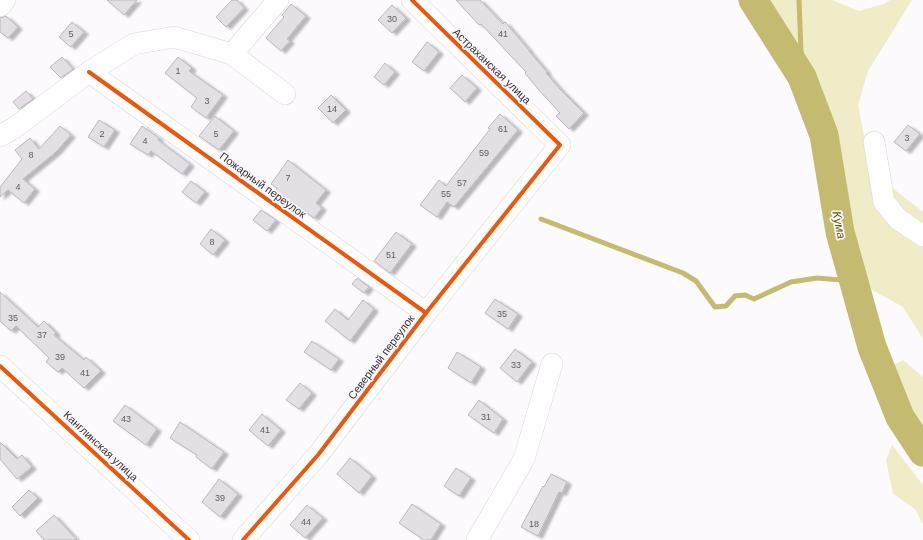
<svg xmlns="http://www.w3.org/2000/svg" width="923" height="540" font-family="Arial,sans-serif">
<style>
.green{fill:#f0ecc8}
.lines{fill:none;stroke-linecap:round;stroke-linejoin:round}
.stream{stroke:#c4bb70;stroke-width:5}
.river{stroke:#c4bb70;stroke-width:29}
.building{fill:#e3dfe5;stroke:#bbb7bd;filter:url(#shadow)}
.minor-casing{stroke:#d9d5db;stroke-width:22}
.minor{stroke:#fffeff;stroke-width:21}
.cycleway-casing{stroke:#fdf9fe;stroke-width:6}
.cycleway{stroke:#e8590c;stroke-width:4}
.labels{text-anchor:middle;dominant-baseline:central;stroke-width:3.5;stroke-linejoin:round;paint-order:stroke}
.number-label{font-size:9px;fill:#605a62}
.street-label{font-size:11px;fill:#352e37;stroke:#fdf9fe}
.water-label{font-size:12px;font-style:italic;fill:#5d5500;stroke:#fdf9fe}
</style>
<defs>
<filter id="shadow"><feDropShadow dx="4.5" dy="2.5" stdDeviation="1" flood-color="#0004"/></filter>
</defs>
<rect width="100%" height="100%" fill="#fcfafd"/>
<g class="green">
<polygon points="765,0 832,0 859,11 884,4 890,0 912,0 868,71 858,105 871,171 923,212 923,339 903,307 869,288 852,235 832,132 810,77 780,18"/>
<polygon points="903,360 923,377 923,433 891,385 891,366"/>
<polygon points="892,445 923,485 923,524 915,509 893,494 886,460"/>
</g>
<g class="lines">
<g class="stream">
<polyline points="799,0 802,77"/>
<polyline points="541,219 683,273 696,281 715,307 726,306 735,296 745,295 754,299 791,282 817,278 853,281"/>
</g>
<polyline class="river" points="753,0 802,77 824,135 840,232 872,347 900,417 923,452"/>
</g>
<g class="building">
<polygon points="107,0 137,0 124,15"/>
<polygon points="232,0 237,0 244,8 226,27 216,17"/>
<polygon points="456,0 480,0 503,24 505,22 529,50 529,51 547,72 546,73 560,89 584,113 569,129 556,116 560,113 538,89 525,73 526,72 481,24 479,25"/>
<polygon points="291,4 306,16 287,39 290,41 281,51 266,38 284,17 282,15"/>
<polygon points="392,5 406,18 392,33 378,20"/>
<polygon points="6,16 18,27 8,38 0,32 0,18"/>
<polygon points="72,22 84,32 71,47 59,37"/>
<polygon points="427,42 439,52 424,71 412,62"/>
<polygon points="62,57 73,69 61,78 50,67"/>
<polygon points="178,57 192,68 189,71 223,95 206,118 191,107 197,98 165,73"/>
<polygon points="385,63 395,72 384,85 374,77"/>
<polygon points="462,75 477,88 465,102 450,88"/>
<polygon points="26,91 33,99 19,109 13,102"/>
<polygon points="331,95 346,110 333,123 318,108"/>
<polygon points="500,114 518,130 454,207 447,202 437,217 420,205 439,180 446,186 490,129 488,128"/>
<polygon points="215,116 234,131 219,150 199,136"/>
<polygon points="99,120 115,130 104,147 88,137"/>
<polygon points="908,125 920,134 906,151 894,142"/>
<polygon points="60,126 71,135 56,152 23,179 35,189 24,203 8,190 0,197 0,187 22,159 15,150 30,138 39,149"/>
<polygon points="142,126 159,138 158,140 190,164 182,174 151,151 148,155 130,144"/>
<polygon points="288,160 326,190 316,203 322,208 314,218 276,191 277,188 271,184"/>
<polygon points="191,181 205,192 196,203 182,192"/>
<polygon points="261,210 276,220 267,231 253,220"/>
<polygon points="211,229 225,240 213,255 200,244"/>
<polygon points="396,232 412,244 390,273 374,261"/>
<polygon points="357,278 369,287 364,293 352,284"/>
<polygon points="0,292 38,327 44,321 56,333 54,335 84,360 86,357 101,371 84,388 62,368 58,372 46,362 49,358 16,326 11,331 0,321"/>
<polygon points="495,299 518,314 508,329 485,313"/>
<polygon points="363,300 374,309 350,341 325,321 335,309 348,320"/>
<polygon points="312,341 339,359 331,370 304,352"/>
<polygon points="515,349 532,362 517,382 500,368"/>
<polygon points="457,352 481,367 471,383 448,368"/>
<polygon points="300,383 312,393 299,409 286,400"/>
<polygon points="479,400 503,419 494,433 468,415"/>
<polygon points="125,405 157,429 146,445 113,421"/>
<polygon points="262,414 281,430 268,446 249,430"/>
<polygon points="180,422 224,452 212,469 196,457 197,455 170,438"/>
<polygon points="0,442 17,459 22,455 32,467 17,479 0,459"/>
<polygon points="350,458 372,476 359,493 337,474"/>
<polygon points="456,468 471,478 459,496 444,486"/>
<polygon points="551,474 567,482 562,493 559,492 538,536 521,527 543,486 544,487"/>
<polygon points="219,479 238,494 220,517 202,502"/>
<polygon points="29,490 38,498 20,516 12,507"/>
<polygon points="412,504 441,524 431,540 424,540 399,523"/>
<polygon points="307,505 323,518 305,538 290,525"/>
<polygon points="54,515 77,540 44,540 36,531"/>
</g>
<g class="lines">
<defs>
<g id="minor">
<polyline points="0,6 5,0"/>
<polyline points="232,54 285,94"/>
<polyline points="89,72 426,313"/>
<polyline points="0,136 14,128 89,72 134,44 174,37 232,54 278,0"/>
<polyline points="874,142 884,202 898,219 923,236"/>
<polyline points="0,366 189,540"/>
<polyline points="243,540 318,455 426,313 560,145 412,0"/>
<polyline points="477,540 524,459 552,364"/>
</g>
</defs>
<use href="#minor" class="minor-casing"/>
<use href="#minor" class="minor"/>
<defs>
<g id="cycleway">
<polyline points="89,72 426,313"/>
<polyline points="0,366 189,540"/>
<polyline points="243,540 318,455 426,313 560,145 412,0"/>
</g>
</defs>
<use href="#cycleway" class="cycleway-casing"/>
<use href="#cycleway" class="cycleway"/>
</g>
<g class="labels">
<g class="number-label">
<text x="392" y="19">30</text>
<text x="71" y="34">5</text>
<text x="503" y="34">41</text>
<text x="178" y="71">1</text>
<text x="207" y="101">3</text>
<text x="332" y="109">14</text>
<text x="503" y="129">61</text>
<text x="102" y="134">2</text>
<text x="216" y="134">5</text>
<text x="907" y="138">3</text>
<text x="145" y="141">4</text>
<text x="484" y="153">59</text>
<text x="31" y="155">8</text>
<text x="288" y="178">7</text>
<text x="462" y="183">57</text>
<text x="18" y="187">4</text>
<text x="446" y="194">55</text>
<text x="212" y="242">8</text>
<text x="391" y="255">51</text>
<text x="502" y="314">35</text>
<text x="13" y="318">35</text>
<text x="42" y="335">37</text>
<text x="60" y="357">39</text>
<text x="516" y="365">33</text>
<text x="85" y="373">41</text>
<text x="486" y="417">31</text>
<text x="126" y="419">43</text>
<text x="265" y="430">41</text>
<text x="220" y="498">39</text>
<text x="306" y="522">44</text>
<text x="534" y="524">18</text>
</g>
<g class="street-label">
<text transform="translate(492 66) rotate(44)">Астраханская улица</text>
<text transform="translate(263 185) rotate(36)">Пожарный переулок</text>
<text transform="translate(381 357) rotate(-53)">Северный переулок</text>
<text transform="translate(101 446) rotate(43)">Канглинская улица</text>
</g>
<g class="water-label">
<text transform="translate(839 225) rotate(79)">Кума</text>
</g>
</g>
</svg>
